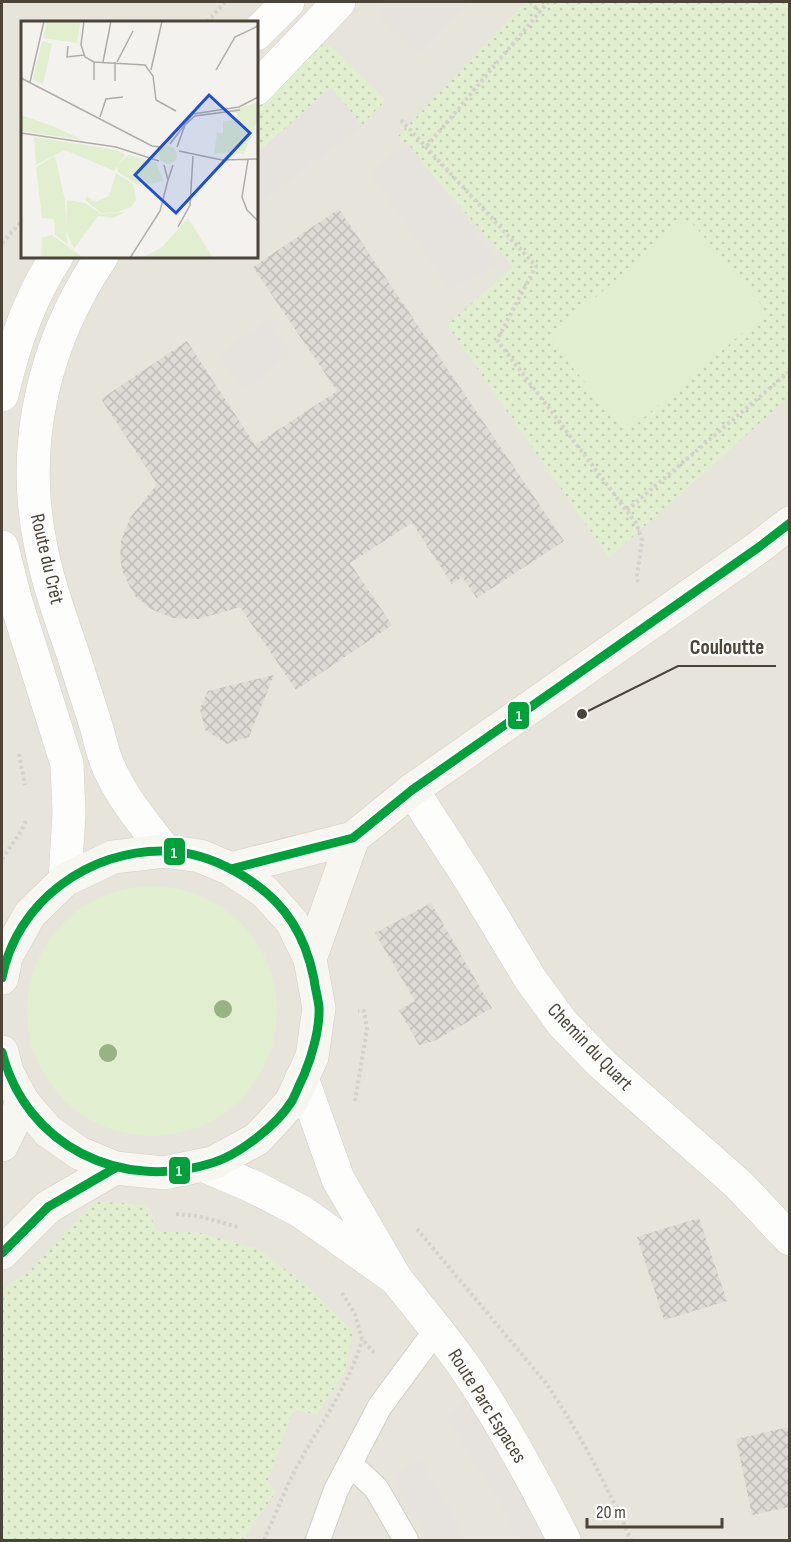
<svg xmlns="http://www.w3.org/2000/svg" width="791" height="1542" font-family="'Sofia Sans Condensed',sans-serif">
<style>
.residential{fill:#e7e4dc;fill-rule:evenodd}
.grass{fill:url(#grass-dots)}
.green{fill:#e1eecf}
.parking{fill:#e6e3df}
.building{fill:url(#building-cross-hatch)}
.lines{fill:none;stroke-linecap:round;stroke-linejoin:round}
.service-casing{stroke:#d2d0cb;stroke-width:26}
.minor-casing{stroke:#d2d0cb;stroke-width:34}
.secondary-casing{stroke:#d3cfc5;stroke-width:34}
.path{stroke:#d3d2cc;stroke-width:4;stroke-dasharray:3 3;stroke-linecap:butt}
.service{stroke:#fdfdfc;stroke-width:24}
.minor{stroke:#fdfdfc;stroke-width:33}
.secondary{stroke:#f7f6f1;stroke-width:33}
.bus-1-casing{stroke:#fff;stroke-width:14}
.bus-1{stroke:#00a13a;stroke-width:9}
.tree{fill:#96b382}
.labels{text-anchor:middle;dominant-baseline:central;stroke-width:4.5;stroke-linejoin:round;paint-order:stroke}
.street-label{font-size:20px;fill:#4b4439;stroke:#fff}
.inset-road{fill:none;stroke:#b0aca6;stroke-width:1.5}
.view{fill:#1d4ed8;fill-opacity:0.15;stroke:#1d4ed8;stroke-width:3}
.inset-edge{fill:none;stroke:#4b4439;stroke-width:3}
.leader{fill:none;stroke:#4b4439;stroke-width:2}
.callout-dot{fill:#4b4439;stroke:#fff;stroke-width:2}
.callout-label{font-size:21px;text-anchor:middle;font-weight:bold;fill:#4b4439;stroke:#fff;stroke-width:4.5;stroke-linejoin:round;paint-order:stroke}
.line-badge{stroke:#fff;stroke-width:2}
.badge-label{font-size:16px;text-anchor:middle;font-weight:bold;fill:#fff}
</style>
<defs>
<pattern id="grass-dots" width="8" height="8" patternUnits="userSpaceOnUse" patternTransform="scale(1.5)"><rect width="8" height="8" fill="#e1eecf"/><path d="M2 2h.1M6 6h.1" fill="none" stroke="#c3cdb2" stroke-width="1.8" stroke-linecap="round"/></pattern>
<pattern id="building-cross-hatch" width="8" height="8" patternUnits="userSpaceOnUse" patternTransform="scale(1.5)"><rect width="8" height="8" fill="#dedbd6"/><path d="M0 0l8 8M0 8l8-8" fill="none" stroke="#c0bdb8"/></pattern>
</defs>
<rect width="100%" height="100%" fill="#f4f2ee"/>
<path class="residential" d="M2 2H789V1540H2ZM22 22H256V256H22Z"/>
<g class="grass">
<polygon points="526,2 789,2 789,397 609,558 447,325 513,267 398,136"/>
<polygon points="313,42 331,47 386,100 362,125 331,88 257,153 257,106"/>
<polygon points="96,1201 147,1205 156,1231 200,1233 258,1249 305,1284 353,1332 345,1372 317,1415 299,1410 292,1413 268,1481 276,1492 242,1540 2,1540 2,1289 27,1273"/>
</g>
<g class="green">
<polygon points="679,224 693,224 760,303 761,317 634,426 620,423 553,345 554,334"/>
<circle cx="152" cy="1011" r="125"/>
</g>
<g class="parking">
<polygon points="386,2 469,2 419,54 376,13"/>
<polygon points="331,88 362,125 257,205 257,153"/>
<polygon points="408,143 498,263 450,290 370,172"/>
<polygon points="268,319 291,354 244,390 218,355"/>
<polygon points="469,1398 552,1540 516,1540 500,1504 445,1416"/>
<polygon points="420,1459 455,1518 465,1540 427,1540 392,1477"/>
</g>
<g class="building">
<polygon points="339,209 564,541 477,598 462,577 452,584 412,523 350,563 392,625 296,690 240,607 199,619 172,618 151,609 136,597 130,587 122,570 120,556 121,541 130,518 157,484 101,399 187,341 255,445 337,391 253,267"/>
<polygon points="274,675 249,737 227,744 205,730 200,709 208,691"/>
<polygon points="431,903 492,1008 434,1041 419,1045 399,1010 415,1001 375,933"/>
<polygon points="699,1218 727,1301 664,1320 637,1237"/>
<polygon points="789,1427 789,1507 752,1515 736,1439"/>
</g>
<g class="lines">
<defs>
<g id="service">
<polyline points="350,1464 376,1488 406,1540"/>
<polyline points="318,1540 336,1490 380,1406 437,1329"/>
</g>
<g id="minor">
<polyline points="256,34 288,2"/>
<polyline points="256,89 339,2"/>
<path d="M102 256C45 340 20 442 40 542 47 582 62 621 75 660 82 683 90 706 97 729 101 745 105 762 113 776 126 803 147 827 165 851"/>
<path d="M2 395C13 346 29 298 57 256"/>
<polyline points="2,547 16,602 67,764 69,813 65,880"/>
<polyline points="412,790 468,876 531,980 563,1024 603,1065 739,1185 790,1239"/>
<polyline points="203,1165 254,1187 302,1212 396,1279 338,1179 302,1078"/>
<path d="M396 1279C419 1308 443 1336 464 1366 502 1421 534 1481 564 1540"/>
</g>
<g id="secondary">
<polyline points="231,869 353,838 412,790 759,547 790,523"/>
<polyline points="310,959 353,838"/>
<polyline points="2,978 6,957 30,914 65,880 113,857 165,851 200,856 231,869 265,892 292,922 310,959 319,1008 312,1057 291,1102 272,1123 257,1139 213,1163 164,1173 115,1168 79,1153 48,1131 23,1102 7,1072 2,1052"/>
<polyline points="2,1145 23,1102"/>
<polyline points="2,1253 48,1207 115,1168"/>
</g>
</defs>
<use href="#service" class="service-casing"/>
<use href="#minor" class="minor-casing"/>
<use href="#secondary" class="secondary-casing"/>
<g class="path">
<polyline points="530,2 541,13"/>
<polyline points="207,22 225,2"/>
<polyline points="401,120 536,266 497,340 636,523 642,540 637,576 638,584"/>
<polyline points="427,146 548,2"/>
<polyline points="2,243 22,221"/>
<polyline points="627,510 790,371"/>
<polyline points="19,754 25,785"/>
<polyline points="2,859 20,833 27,819"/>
<polyline points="355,1101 367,1029 364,1011 358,1011"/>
<polyline points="176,1214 198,1216 238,1227"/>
<path d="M417 1229 545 1382C579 1431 607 1486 631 1540"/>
<polyline points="342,1293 355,1314 362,1339 375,1354"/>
<path d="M264 1540C274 1518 283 1494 294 1472 317 1428 348 1389 362 1340"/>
</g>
<use href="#service" class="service"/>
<use href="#minor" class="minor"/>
<use href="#secondary" class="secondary"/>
<defs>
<g id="bus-1">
<polyline points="231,869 353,838 412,790 759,547 790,523"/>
<path d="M2 978C16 902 89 849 166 851 212 852 267 883 292 922 303 939 310 959 314 979 315 988 318 998 319 1007 320 1028 312 1056 304 1075 300 1083 296 1093 292 1101 277 1125 239 1155 212 1163 121 1192 26 1146 2 1052"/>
<polyline points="2,1253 48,1207 115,1168"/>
</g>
</defs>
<use href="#bus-1" class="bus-1-casing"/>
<use href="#bus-1" class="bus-1"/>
</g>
<g class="tree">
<circle cx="223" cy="1009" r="9"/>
<circle cx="108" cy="1053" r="9"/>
</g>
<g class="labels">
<g class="street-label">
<text transform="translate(47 559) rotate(77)">Route du Crêt</text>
<text transform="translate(590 1047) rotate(46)">Chemin du Quart</text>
<text transform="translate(487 1406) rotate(58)">Route Parc Espaces</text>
</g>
</g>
<g transform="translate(21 21)">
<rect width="237" height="237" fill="#f4f2ee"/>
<path d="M21 20 31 23 22 63 12 59ZM237 81V97L223 133 193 132 196 112H202V100L216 99V92L207 91ZM0 94 29 104 62 119 0 110ZM13 116 96 129 104 134 93 150 44 129 15 144ZM107 134 135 141 142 160 119 165 97 151 96 145ZM34 135 44 179 46 223 34 214 33 198 21 197 15 146ZM95 152 112 163 115 179 110 186 97 191 80 192 64 179 66 175 74 181 88 175ZM46 179 64 182 80 193 105 191 92 197 77 195 53 228 45 209ZM167 197 192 237H121L141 226Z" fill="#e1eecf"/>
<path d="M31 214 63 237H20L21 217Z" fill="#e1eecf"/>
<path d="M26 0H60L56 22 22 17Z" fill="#e1eecf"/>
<path d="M138 134a9 9 0 1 1 18 0a9 9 0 1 1-18 0Z" fill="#e1eecf"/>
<path class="inset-road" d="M63 0 60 24 64 36 73 41 124 44 132 55 135 79 155 90M47 25 46 36 63 34M82 41 90 0M96 41 112 10M130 49 141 0M195 49 214 16 237 5M0 57 131 125 140 126M73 59V41M94 60V41M9 61 23 0M79 96 85 78 102 76M0 112 95 126 138 140M149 123 172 93 218 86 237 76M156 126 164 104 174 95 219 89M158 130 201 139 237 138M227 139 221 176 226 189 237 200M143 144 147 159 152 144M157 206 169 184 172 135M109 237 139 190 147 159"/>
<path class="view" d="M188 74 229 112 155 192 114 154Z"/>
<rect width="237" height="237" class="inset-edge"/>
</g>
<path class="leader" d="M582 714L678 666H776"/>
<circle class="callout-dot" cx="582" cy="714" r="6"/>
<g class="callout-label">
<text x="727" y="654">Couloutte</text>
</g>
<g class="line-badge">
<rect x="507" y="701" width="23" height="29" rx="6" fill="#00a13a"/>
<rect x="163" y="837" width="23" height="29" rx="6" fill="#00a13a"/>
<rect x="168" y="1156" width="23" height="29" rx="6" fill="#00a13a"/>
</g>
<g class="badge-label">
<text x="519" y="721">1</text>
<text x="174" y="858">1</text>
<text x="179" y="1176">1</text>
</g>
<rect width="791" height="1542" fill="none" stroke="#4b4439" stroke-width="6"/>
<path d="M587 1518v9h135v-9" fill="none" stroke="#4b4439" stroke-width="3"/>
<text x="596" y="1518" font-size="18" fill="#4b4439" stroke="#ffffff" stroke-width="4.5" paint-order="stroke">20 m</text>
</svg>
